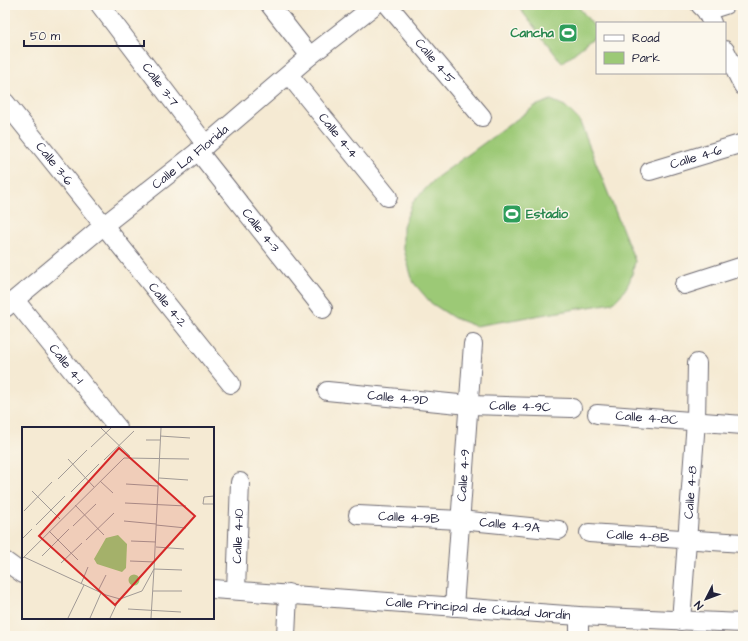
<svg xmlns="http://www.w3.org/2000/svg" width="748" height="641" font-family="'Architects Daughter',sans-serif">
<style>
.green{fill:#9cc976;stroke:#5f7658}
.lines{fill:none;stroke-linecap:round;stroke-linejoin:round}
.minor-casing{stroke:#6c6870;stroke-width:20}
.minor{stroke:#fff;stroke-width:18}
.labels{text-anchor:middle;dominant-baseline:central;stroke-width:3;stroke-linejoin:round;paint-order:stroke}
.leisure-label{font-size:13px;font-weight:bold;fill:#27864d;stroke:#fbf7ec;text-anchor:end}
.street-label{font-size:13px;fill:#22223b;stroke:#fbf7ec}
.inset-road{fill:none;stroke:#a19a96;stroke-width:1}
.view{fill:#d62828;fill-opacity:0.15;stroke:#d62828;stroke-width:2}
.inset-edge{fill:none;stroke:#22223b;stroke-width:2}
</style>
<rect width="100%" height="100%" fill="#fbf7ec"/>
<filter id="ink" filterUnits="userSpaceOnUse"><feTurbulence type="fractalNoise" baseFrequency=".025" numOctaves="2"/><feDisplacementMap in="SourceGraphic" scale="8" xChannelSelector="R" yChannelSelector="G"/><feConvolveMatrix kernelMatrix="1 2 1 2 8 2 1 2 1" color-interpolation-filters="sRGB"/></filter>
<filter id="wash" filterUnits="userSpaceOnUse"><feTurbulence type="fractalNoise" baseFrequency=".012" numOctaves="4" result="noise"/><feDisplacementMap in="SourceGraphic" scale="16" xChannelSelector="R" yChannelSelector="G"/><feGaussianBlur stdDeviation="0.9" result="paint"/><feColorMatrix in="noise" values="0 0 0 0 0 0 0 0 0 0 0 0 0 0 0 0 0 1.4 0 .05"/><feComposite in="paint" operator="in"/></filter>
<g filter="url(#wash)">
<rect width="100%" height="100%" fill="#f5ead3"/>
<g class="green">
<polygon points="517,5 577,5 597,30 597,35 562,63"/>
<path d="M551 100 565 106 579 120 635 261C631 281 628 289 613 303L475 326 454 318 431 303 413 282 403 246V226L413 202 436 178 535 106Z"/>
</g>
</g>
<g filter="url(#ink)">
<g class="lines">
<defs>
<g id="minor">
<path id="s1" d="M100 5 206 145"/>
<polyline points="270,5 310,56"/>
<path id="s2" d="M388 5 482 117"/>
<polyline points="700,5 706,11 712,23"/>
<polyline points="706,11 725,5"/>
<polyline points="725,50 743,86"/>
<path id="s3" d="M289 75 388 197"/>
<path id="s4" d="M5 102 231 384"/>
<path id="s5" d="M198 151 323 309"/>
<path id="s6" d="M650 171 743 143"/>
<polyline points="684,285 743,266"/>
<path id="s7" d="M15 300 118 428"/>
<path id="s8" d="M5 308 103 226 206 145 310 56 375 5"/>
<path id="s9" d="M327 391 469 405 572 408"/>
<path id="s10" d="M597 414 743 425"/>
<path id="s11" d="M358 515 460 520 559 530"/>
<path id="s12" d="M589 533 743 543"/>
<polyline points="5,561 23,574"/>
<path id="s13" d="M213 589 579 616 743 623"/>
<path id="s14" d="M236 590 240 482"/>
<path id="s15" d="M454 607 473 344"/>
<polyline points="579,616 579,636"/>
<path id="s16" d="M681 621 696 421 697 363"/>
<polyline points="286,636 288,593"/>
</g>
</defs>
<use href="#minor" class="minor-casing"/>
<use href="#minor" class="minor"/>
</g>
</g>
<defs>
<symbol id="stadium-square" viewBox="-11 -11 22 22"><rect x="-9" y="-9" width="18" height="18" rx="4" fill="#2e9e5b" stroke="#fbf7ec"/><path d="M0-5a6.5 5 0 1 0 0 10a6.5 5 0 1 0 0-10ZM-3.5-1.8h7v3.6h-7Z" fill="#fff"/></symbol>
</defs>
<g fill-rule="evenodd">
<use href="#stadium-square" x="557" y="22" width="22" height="22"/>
<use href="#stadium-square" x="501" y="203" width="22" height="22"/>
</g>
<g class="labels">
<g class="leisure-label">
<text x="554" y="33">Cancha</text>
<text x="526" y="214" text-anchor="start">Estadio</text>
</g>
<g class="street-label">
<text stroke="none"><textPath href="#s2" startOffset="73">Calle 4-5</textPath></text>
<text stroke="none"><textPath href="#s1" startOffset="100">Calle 3-7</textPath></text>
<text stroke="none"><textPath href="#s3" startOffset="78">Calle 4-4</textPath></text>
<text stroke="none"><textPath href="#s8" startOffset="239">Calle La Florida</textPath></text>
<text stroke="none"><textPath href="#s6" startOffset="48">Calle 4-6</textPath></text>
<text stroke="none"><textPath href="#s4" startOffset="79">Calle 3-6</textPath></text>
<text stroke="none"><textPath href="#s5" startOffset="101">Calle 4-3</textPath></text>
<text stroke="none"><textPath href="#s4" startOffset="260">Calle 4-2</textPath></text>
<text stroke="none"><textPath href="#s7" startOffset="82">Calle 4-1</textPath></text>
<text stroke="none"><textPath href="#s9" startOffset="71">Calle 4-9D</textPath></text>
<text stroke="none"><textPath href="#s9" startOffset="194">Calle 4-9C</textPath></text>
<text stroke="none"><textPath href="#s10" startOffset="50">Calle 4-8C</textPath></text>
<text stroke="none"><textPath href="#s15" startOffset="132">Calle 4-9</textPath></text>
<text stroke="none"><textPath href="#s16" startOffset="129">Calle 4-8</textPath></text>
<text stroke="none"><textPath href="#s11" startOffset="51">Calle 4-9B</textPath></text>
<text stroke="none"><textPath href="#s11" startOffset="152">Calle 4-9A</textPath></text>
<text stroke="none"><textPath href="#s14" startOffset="54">Calle 4-10</textPath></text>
<text stroke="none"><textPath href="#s12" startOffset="49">Calle 4-8B</textPath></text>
<text stroke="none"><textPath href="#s13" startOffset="266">Calle Principal de Ciudad Jardín</textPath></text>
</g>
</g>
<g transform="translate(22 427)">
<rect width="192" height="192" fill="#f5ead3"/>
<path d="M96 108 105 117 104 141 100 145 75 137 72 132 84 111ZM106.5 153a5.5 5.5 0 1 1 11 0a5.5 5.5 0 1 1-11 0Z" fill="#9cc976"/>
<path class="inset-road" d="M79 1 108 29M138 9 168 11M124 13H138M69 20 89 1M46 32 72 60M82 33 112 4M137 51 166 53M36 52 65 23M78 54 91 66M104 57 136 59M10 64 38 92M49 65 77 37M192 69 182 70 181 77H192M103 76 164 79M53 78 82 108M2 84 30 55M102 94 134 97M14 98 43 69M134 98 164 101M51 99 74 77M27 104 56 133M0 112 10 102M64 113 92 86M109 114 134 115M134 120 162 122M20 129 47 102M2 130 84 168 98 172 120 164 132 142 139 1M1 131 102 31 167 32M108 134 133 135M39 136 60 116M59 157 66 140M76 164 84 148M131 164H160M106 182 159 185M46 191 62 158M68 191 79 166M88 191 97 172M129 191 132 142 160 143"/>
<path class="view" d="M97 21 173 89 93 178 17 109Z"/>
<rect width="192" height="192" class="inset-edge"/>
</g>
<rect width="748" height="641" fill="none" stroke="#fbf7ec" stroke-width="20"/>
<rect x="596" y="22" width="130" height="52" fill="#fbf7ec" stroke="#a4a2a5"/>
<rect x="604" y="35" width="20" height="6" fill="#ffffff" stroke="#a4a2a5"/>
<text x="632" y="42" font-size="12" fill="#22223b">Road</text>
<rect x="604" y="52" width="20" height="12" fill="#9cc976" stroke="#a4a2a5"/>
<text x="632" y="62" font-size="12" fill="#22223b">Park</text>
<g transform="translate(706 599) rotate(228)" stroke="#fbf7ec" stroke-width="3" paint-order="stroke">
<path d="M0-3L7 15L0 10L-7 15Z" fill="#22223b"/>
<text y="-6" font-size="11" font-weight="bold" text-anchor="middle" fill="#22223b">N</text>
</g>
<path d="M24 40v6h120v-6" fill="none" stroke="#22223b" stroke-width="2"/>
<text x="30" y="40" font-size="12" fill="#22223b" stroke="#fbf7ec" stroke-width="3" paint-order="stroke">50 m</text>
</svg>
